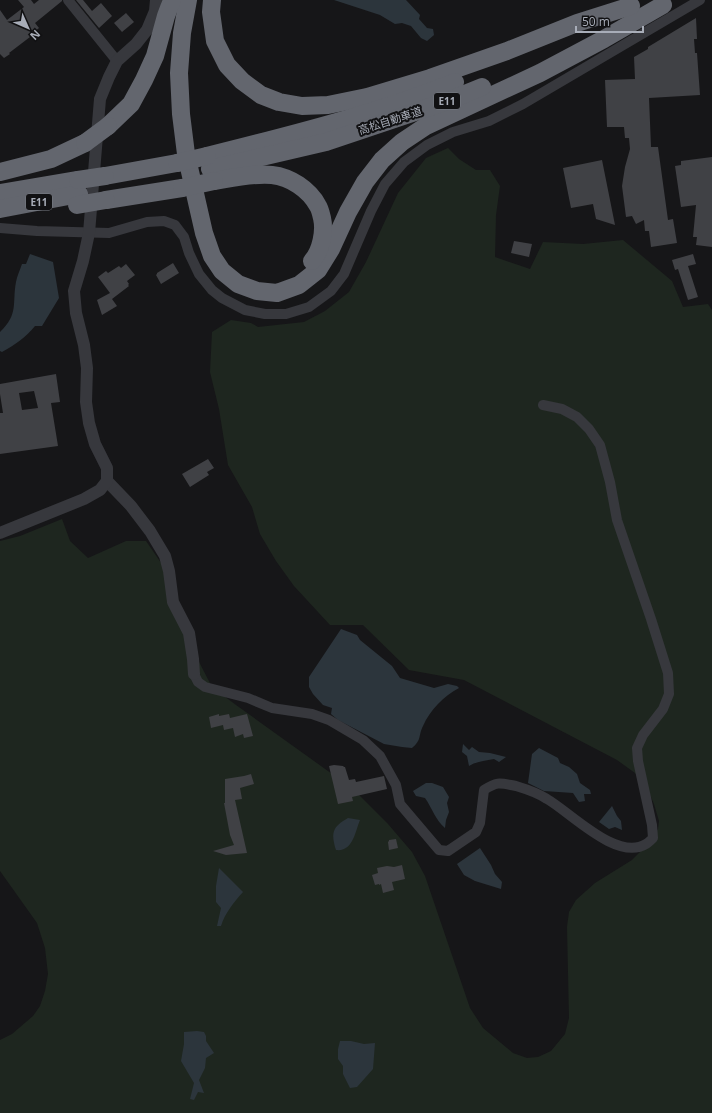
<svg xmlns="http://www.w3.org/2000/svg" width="712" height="1113" font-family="'Open Sans','Noto Sans JP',sans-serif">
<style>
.green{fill:#1e261f}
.water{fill:#2c353c}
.building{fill:#404145;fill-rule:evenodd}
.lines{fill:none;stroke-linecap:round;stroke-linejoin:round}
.minor{stroke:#37383d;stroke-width:10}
.tertiary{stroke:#37383d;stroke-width:12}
.motorway{stroke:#63666e;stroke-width:18}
.motorway-bridge{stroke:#63666e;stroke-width:18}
.labels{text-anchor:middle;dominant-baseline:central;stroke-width:4;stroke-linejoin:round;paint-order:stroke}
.shield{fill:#111113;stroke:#7b7e86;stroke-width:1}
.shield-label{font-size:10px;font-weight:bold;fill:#a8adb8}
.street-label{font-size:11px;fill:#a8adb8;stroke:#111113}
</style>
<rect width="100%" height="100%" fill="#161618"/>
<polygon class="green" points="448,148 459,159 476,170 490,170 500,186 496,215 495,257 530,269 543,242 583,244 623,240 672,281 683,307 708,304 712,310 712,1113 0,1113 0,1040 12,1034 33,1016 40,1006 45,991 48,974 45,948 37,923 0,871 0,541 20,536 62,519 70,541 88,558 126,541 146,541 168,573 168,602 212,687 236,705 353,789 388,824 412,852 425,876 470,1008 483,1028 513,1053 527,1058 538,1057 551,1051 565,1034 569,1018 567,927 569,912 576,900 595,883 632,860 651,841 658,829 659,821 654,804 647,788 635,773 617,760 464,680 409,670 363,625 330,625 294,586 276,561 260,534 252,507 228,465 219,409 210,372 212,332 231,320 251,323 258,327 304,322 325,311 349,292 366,262 398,193 426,158"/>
<g class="water">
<polygon points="334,0 406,0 420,15 419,19 427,28 433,29 434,35 427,41 421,38 411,26 402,23 395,24 380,15"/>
<path d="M30 254 53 262 59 298 42 326H35C26 337 15 345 2 352L0 351V332C19 314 12 303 16 282 17 276 20 270 22 264H26Z"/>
<path d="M341 629 357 635 360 640 392 666 400 678 434 688 448 684 457 686 459 688C444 696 430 710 423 726 418 736 422 740 412 748L402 747 384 744 338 720 331 714 332 708 323 705 313 694 309 687V677Z"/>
<path d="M463 744 469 750 472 747 479 752 490 753 506 757 499 762 494 759C485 761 477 761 469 766L467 756 462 752Z"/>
<polygon points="539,748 558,758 560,763 569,767 577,774 580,783 590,790 591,794 584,794 585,801 579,802 573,793 544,791 528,783 532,754"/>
<path d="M426 783H432L443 787 449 797 447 803 449 812 446 820 445 828C436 821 432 808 425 798L416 796 413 791Z"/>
<polygon points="612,806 617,816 621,821 622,830 615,827 609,829 599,822"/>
<path d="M348 818 360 820C355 832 353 852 336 850 331 833 332 827 348 818Z"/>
<polygon points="480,848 491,865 495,874 502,882 501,889 475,881 464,875 457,864"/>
<path d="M219 868 243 892C234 902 225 913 221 926H217L221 908 216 902V886Z"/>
<polygon points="197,1031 204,1032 206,1036 206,1041 214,1053 206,1058 205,1068 199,1080 204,1093 198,1092 194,1100 190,1099 194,1083 181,1061 184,1044 184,1032"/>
<polygon points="340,1041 351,1041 364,1044 375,1043 373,1069 357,1087 350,1088 343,1074 343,1066 338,1059 338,1049"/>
</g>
<g class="building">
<polygon points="18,0 31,0 34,4 39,0 62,0 62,1 35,23 39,28 29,36 30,37 9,53 10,54 4,58 0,54 0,10 7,20 24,7"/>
<polygon points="76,0 83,0 92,11 101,3 112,16 99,28"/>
<polygon points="126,13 134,22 122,32 114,23"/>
<polygon points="696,18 697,39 694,39 695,53 697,53 700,95 649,98 651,147 658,147 668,220 673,219 677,243 651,247 649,231 645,231 644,220 636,224 632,216 626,217 622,186 625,167 630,149 629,138 625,138 624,127 607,127 605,80 635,79 634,57 648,49 648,47"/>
<polygon points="712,157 712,247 696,245 697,237 693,237 696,205 681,207 675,166 681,165 681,161"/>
<polygon points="602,160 615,225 596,219 593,204 571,208 563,168"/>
<polygon points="514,241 532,244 529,257 511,253"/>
<polygon points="693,254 696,264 688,266 698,297 688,300 678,269 675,270 672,260"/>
<polygon points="173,263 179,273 161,284 156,275 157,274 157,273"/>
<polygon points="126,264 135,275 127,281 129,284 128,285 129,286 112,299 117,306 102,315 97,300 110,293 98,277 106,271 108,273 119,266 121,268"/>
<path d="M56 374 60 402 51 403 58 446 0 454V413H3L0 394V384ZM34 391 38 408 22 410 19 393Z"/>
<polygon points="208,459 214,468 207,472 209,475 190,487 182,474"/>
<polygon points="219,714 219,716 229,714 230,718 247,714 253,736 244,738 243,734 235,737 233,728 224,730 223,725 211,728 209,717"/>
<polygon points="334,765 343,766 344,767 345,767 349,780 355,779 356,782 384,776 387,789 352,797 353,801 338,804 329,766"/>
<polygon points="251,774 254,784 240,788 242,799 235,800 247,853 226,855 213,851 234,845 230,835 224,803 225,803 225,779 244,776"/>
<polygon points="396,839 398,848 389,850 388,842 389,841 389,840"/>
<polygon points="402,865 405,879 392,882 394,890 383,893 381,884 379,885 379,884 375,885 372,875 378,873 377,868 387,866 394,867"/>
</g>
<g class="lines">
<g class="minor">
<polyline points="68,0 117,61"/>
<polyline points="0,228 37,231 109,233 147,222 164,221 175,225 184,237 189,253 199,274 212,290 222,298 245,310 265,314 286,314 309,307 331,291 344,274 371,211 385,184 404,162 427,145 453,132 489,121 523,104 700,0"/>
<path d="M194 674 198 682 205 687 248 698 272 708 312 714 329 720 363 740 380 756 396 785 400 804 439 850 448 851 476 832 480 823 484 790C498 781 500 783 516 786 526 789 538 793 547 799 570 812 617 862 646 844 648 843 651 840 653 838L652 825 638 761 637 748 643 735 663 709 669 694 668 673 651 619 617 520 610 482 600 445 589 429 577 417 562 409 543 405"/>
</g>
<g class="tertiary">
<polyline points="107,481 131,506 150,531 165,556 169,571 173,602 189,633 193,659 194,674"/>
<polyline points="0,533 84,499 100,490 107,481 107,468 95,444 89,423 86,402 87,368 84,345 76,313 74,291 83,261 89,233 100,99 109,77 117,61 136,44 147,30 155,11 156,0"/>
</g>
<g class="motorway">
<polyline points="188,0 182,33 179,73 181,114 186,154 204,233 212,256 222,271 238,284 257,291 277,293 299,285 318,270 331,249 348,212 365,182 382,160 402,142 426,126 540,73 604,39 663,5"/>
<polyline points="212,0 211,12 215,41 227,65 242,81 261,95 279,102 302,106 328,105 367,97 430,78 507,51 577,23 631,6"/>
<polyline points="108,126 131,104 144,80 155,56 166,16 172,0"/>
<path d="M207 156C291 135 375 114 455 82"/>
<polyline points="210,169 326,142 445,102 482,87"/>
<polyline points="0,172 51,159 85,143"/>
<polyline points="105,176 177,163"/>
<path d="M214 181C232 178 254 173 272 175 290 177 309 189 318 206 320 209 321 214 322 218 325 231 321 251 312 261"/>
<polyline points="0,193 78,180"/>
<polyline points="106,200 182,188"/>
<polyline points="0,209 79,194"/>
</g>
<g class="motorway-bridge">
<polyline points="85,143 108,126"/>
<polyline points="177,163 207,156"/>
<polyline points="78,180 105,176"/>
<polyline points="182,188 214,181"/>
<polyline points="77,205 106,200"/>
</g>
</g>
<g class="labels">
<g class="shield">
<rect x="434" y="93" width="26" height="16" rx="3"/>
<rect x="26" y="194" width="26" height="16" rx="3"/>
</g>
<g class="shield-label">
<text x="447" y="101">E11</text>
<text x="39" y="202">E11</text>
</g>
<g class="street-label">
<text transform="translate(390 120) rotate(-18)">高松自動車道</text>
</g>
</g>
<g transform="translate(28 28) rotate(135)" stroke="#111113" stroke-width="3" paint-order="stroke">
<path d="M0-3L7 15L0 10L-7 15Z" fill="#a8adb8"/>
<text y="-6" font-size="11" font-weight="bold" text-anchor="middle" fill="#a8adb8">N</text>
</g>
<path d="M576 26v6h67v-6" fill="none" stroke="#a8adb8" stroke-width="2"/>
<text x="582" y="26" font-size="12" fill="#a8adb8" stroke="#111113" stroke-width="3" paint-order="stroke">50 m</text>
</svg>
